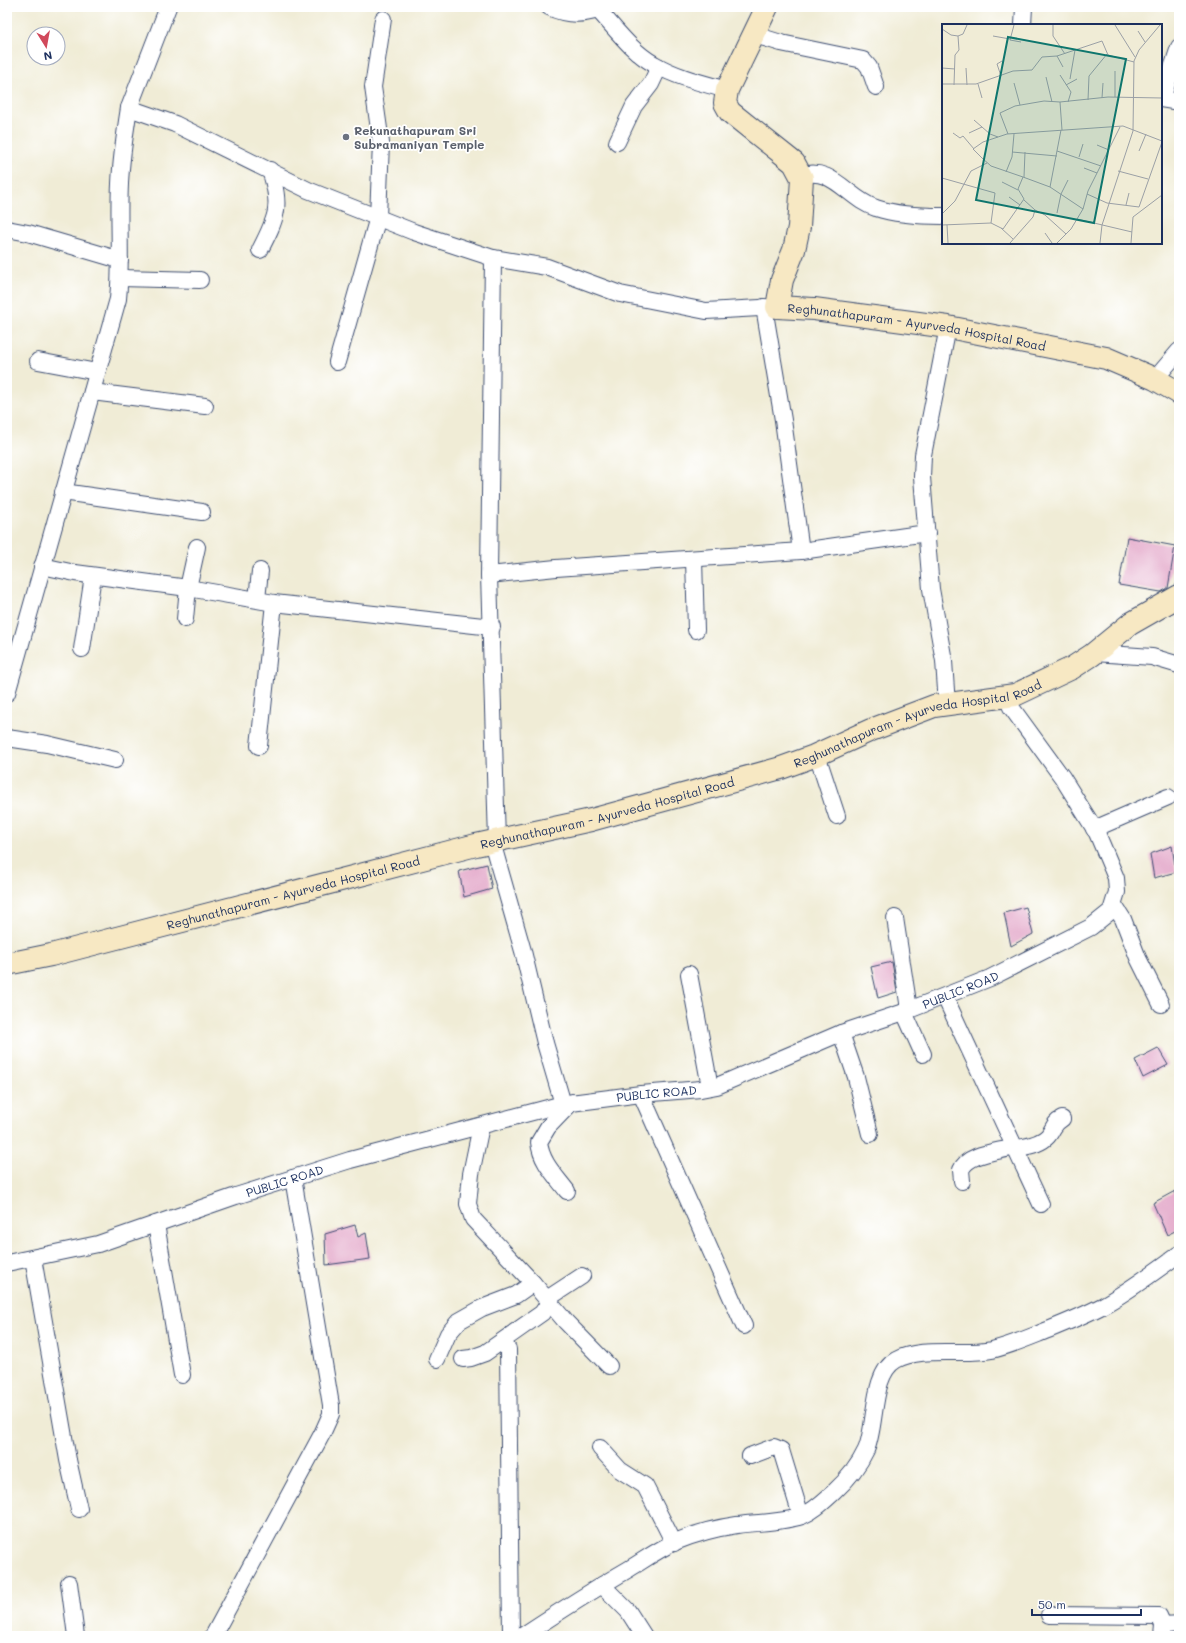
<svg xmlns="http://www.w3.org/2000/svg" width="1186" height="1643" font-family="Mali,sans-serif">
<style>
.building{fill:#e4aacb}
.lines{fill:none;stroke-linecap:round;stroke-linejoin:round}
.street-casing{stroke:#3b4b70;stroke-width:18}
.secondary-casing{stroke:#3b4b70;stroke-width:24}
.street{stroke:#fff;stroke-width:16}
.secondary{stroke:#f7e8c3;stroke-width:22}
.worship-dot{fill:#6b7280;stroke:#fff;stroke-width:1.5}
.labels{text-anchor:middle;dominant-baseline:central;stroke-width:3.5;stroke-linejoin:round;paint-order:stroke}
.worship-label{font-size:12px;font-weight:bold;fill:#5b616d;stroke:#fff;text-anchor:start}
.street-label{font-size:12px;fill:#1b2f5e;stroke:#fff}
.inset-road{fill:none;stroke:#9ba0a6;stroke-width:1}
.view{fill:#0f766e;fill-opacity:0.15;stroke:#0f766e;stroke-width:2}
.inset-edge{fill:none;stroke:#1b2f5e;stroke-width:2}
</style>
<rect width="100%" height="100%" fill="#fff"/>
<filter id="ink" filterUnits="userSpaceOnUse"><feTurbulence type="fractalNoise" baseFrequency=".025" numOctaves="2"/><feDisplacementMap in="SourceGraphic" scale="8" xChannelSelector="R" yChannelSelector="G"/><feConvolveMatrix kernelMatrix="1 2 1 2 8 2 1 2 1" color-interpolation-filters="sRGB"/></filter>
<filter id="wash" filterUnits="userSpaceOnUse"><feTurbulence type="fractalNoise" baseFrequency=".012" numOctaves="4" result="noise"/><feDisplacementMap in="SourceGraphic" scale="16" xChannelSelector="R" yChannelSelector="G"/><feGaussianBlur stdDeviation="0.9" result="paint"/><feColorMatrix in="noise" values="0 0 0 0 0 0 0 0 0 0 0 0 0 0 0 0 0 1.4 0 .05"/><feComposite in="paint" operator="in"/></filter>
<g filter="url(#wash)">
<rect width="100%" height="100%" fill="#f0ecd6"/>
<g id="blocks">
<g class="building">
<polygon points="1127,537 1175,546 1168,588 1161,592 1119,585"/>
<polygon points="1172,846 1176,872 1154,878 1150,854"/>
<polygon points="487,864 492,889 464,897 459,871"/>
<polygon points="1026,907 1033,934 1011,946 1004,913"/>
<polygon points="892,962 897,992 878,998 871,967"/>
<polygon points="1158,1048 1168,1065 1143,1078 1135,1060"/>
<polygon points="1175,1191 1179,1204 1179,1229 1167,1235 1153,1203"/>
<polygon points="355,1225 358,1237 366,1233 370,1259 326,1265 325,1234"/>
</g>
</g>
</g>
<g filter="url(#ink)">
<use href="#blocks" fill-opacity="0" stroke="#3b4b70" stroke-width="1"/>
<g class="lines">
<defs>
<g id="street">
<polyline points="168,7 129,108 175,124 308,190 414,232 493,258 547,267 620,294 706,311 777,307"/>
<path d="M549 7C565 15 580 16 598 10L595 7"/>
<path d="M598 10C615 28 632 52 654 64 676 77 702 83 727 90"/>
<polyline points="1023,25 1024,7"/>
<polyline points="755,35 781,43 863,60 869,67 876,87"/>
<polyline points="1161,99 1179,102"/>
<polyline points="1162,99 1179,47"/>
<polyline points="617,142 634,106 651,84 659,67"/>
<path d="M801 176C831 164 849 200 876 208 897 215 921 216 943 216"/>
<polyline points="7,229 28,233 120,260"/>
<path d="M260 250C277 217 282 206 270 170"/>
<polyline points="493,258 489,575 497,841"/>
<polyline points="120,278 200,280"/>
<polyline points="764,307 783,420 801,551"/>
<polyline points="38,361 97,372"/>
<polyline points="337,362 378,217 381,143 373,87 383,19"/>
<polyline points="1155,379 1179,351"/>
<polyline points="92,392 205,406"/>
<polyline points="63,492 202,512"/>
<polyline points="694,559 696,630"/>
<polyline points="42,566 75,573 188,588 274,603 492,627"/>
<polyline points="489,575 556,568 801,551 927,533"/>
<polyline points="257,599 260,571"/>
<polyline points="185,619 188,588 197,547"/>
<polyline points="82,649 93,576"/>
<polyline points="1095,653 1152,657 1179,665"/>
<path d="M7 693 118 299C122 261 118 222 120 184 121 158 125 133 129 108"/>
<polyline points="947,705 944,661 931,589 922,477 923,455 948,327"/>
<polyline points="7,738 47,744 115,760"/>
<polyline points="259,746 274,603"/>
<polyline points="817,755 837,816"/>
<polyline points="1094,829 1168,797"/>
<polyline points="492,842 523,951 545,1043 563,1104"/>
<polyline points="1114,905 1123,919 1138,958 1161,1004"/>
<polyline points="895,918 909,1009"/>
<polyline points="689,974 710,1087"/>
<polyline points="945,997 1041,1204"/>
<polyline points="904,1012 923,1054"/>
<polyline points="841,1033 856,1077 870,1134"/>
<polyline points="641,1094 744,1326"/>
<polyline points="481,1126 471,1174 468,1204 473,1219 533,1283 566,1322 609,1366"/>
<path d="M1015 1149C1026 1146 1040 1145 1048 1136 1054 1129 1053 1123 1062 1119"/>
<path d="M962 1181 961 1170C968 1153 999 1152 1014 1147"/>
<path d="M567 1191C555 1175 541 1162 539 1142L548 1127 572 1102"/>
<polyline points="156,1224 182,1375"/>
<polyline points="33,1258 68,1460 79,1509"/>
<path id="s1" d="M7 1263 98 1244 236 1196 350 1160 563 1104 641 1094 701 1089 717 1086 841 1033 904 1012 990 978 1091 927 1111 911 1117 892 1116 878 1097 833 1062 777 1011 707 1007 697"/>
<polyline points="547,1299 582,1276"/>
<polyline points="508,1349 511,1636"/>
<polyline points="437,1359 448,1334 459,1321 482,1308 516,1295 533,1283"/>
<polyline points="463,1359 471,1358 485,1353 542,1313 550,1301"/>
<polyline points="600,1448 620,1470 645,1486 674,1543"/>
<polyline points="750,1456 774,1447 781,1450 801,1516"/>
<polyline points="69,1583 76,1636"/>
<polyline points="602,1585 628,1611 644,1636"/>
<polyline points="1049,1615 1159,1616 1163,1625 1162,1636"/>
<polyline points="1163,1625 1179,1624"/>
<polyline points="213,1636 322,1434 331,1414 331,1405 293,1178"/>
<path d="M522 1636C557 1613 593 1590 629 1569 644 1560 659 1549 675 1542 694 1534 716 1528 737 1525 759 1522 781 1523 802 1516 814 1511 824 1501 834 1492 846 1481 859 1465 866 1450 877 1425 871 1374 896 1360 922 1346 962 1356 992 1350 1008 1346 1023 1340 1038 1334 1060 1325 1081 1317 1102 1306 1129 1291 1154 1272 1179 1254"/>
</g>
<g id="secondary">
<path id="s2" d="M767 7 727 90 725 103 730 112 794 163 802 178 799 227 794 250 782 280 777 307 814 309 948 327 1106 358 1155 379 1179 393"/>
<path id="s3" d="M7 964 51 955 476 845 591 820 781 768 814 756 871 730 934 706 1015 695 1072 668 1092 655 1130 624 1179 596"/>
</g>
</defs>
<use href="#street" class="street-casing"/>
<use href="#secondary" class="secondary-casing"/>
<use href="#street" class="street"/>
<use href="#secondary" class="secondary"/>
</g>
</g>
<circle class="worship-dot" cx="346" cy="137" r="4"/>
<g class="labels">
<g class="worship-label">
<text x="354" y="130">Rekunathapuram Sri<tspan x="354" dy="14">Subramaniyan Temple</tspan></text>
</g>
<g class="street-label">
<text stroke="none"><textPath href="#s2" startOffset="488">Reghunathapuram - Ayurveda Hospital Road</textPath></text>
<text stroke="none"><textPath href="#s3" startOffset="943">Reghunathapuram - Ayurveda Hospital Road</textPath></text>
<text stroke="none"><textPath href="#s3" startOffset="619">Reghunathapuram - Ayurveda Hospital Road</textPath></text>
<text stroke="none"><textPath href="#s3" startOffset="295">Reghunathapuram - Ayurveda Hospital Road</textPath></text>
<text stroke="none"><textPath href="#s1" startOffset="996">PUBLIC ROAD</textPath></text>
<text stroke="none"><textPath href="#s1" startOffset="673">PUBLIC ROAD</textPath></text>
<text stroke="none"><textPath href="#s1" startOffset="290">PUBLIC ROAD</textPath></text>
</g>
</g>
<g transform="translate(942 24)">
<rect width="220" height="220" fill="#f0ecd6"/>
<path class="inset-road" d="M72 1 68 16 79 18M111 1V12L123 30M173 1 193 33M0 5 9 11 16 12 21 10 25 1M196 7 203 18M51 12 68 15M115 32 121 43M0 44 13 45M24 44 25 61M118 51 129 68 126 78M59 52 55 40 60 37M104 53 110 78M128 55 133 26M72 59 78 81M0 60H34L71 47 90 46 100 33 115 32 160 17 166 31 192 38M36 60 40 74M12 61 13 31 17 26 16 12M124 61 135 55M173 73V47M160 74 161 59M146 76 147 52 165 30M118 78 120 106M32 96 48 110 56 113M11 109 18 114 21 112 32 125M27 109 40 103M66 110 58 89 73 82 102 77 118 78 166 73 220 74M155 121 167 126M115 127 159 142M197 127 204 110M70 128 115 132M137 133 141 120M142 144 155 149M176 147 206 155M64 148 70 133 72 110M81 153 108 163 141 185 129 205 115 219M82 153 83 128M0 154 53 169 49 199M60 158 76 166M108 163 119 106M145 170 165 179 197 183M67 173 78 181M82 176 93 186M184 181 187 169M197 183 220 118M141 185 146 167 178 103M115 189 119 170 126 156M0 190 13 177 29 147 45 139M135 195 190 208M0 201 49 199 61 205 82 175 76 165 81 153 49 142 40 134 31 125 41 118 65 110 181 102 220 117M5 201 6 219M59 204 71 215M103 209 110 219M68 219 91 193 93 186 103 191 124 210M158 219 160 201 191 107 192 37 197 26 218 1M189 219 191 193 220 171"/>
<path class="view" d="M66 13 184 35 152 199 34 176Z"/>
<rect width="220" height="220" class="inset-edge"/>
</g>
<rect width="1186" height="1643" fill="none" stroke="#fff" stroke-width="24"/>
<g transform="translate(46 46) rotate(169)"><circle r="19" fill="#ffffff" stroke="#a4acbf"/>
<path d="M0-3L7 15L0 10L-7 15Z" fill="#d1495b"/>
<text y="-6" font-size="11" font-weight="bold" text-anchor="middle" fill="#1b2f5e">N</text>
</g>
<path d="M1032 1609v6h109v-6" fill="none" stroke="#1b2f5e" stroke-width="2"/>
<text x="1038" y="1609" font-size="12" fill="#1b2f5e" stroke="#ffffff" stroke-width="3" paint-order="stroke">50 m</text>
</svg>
